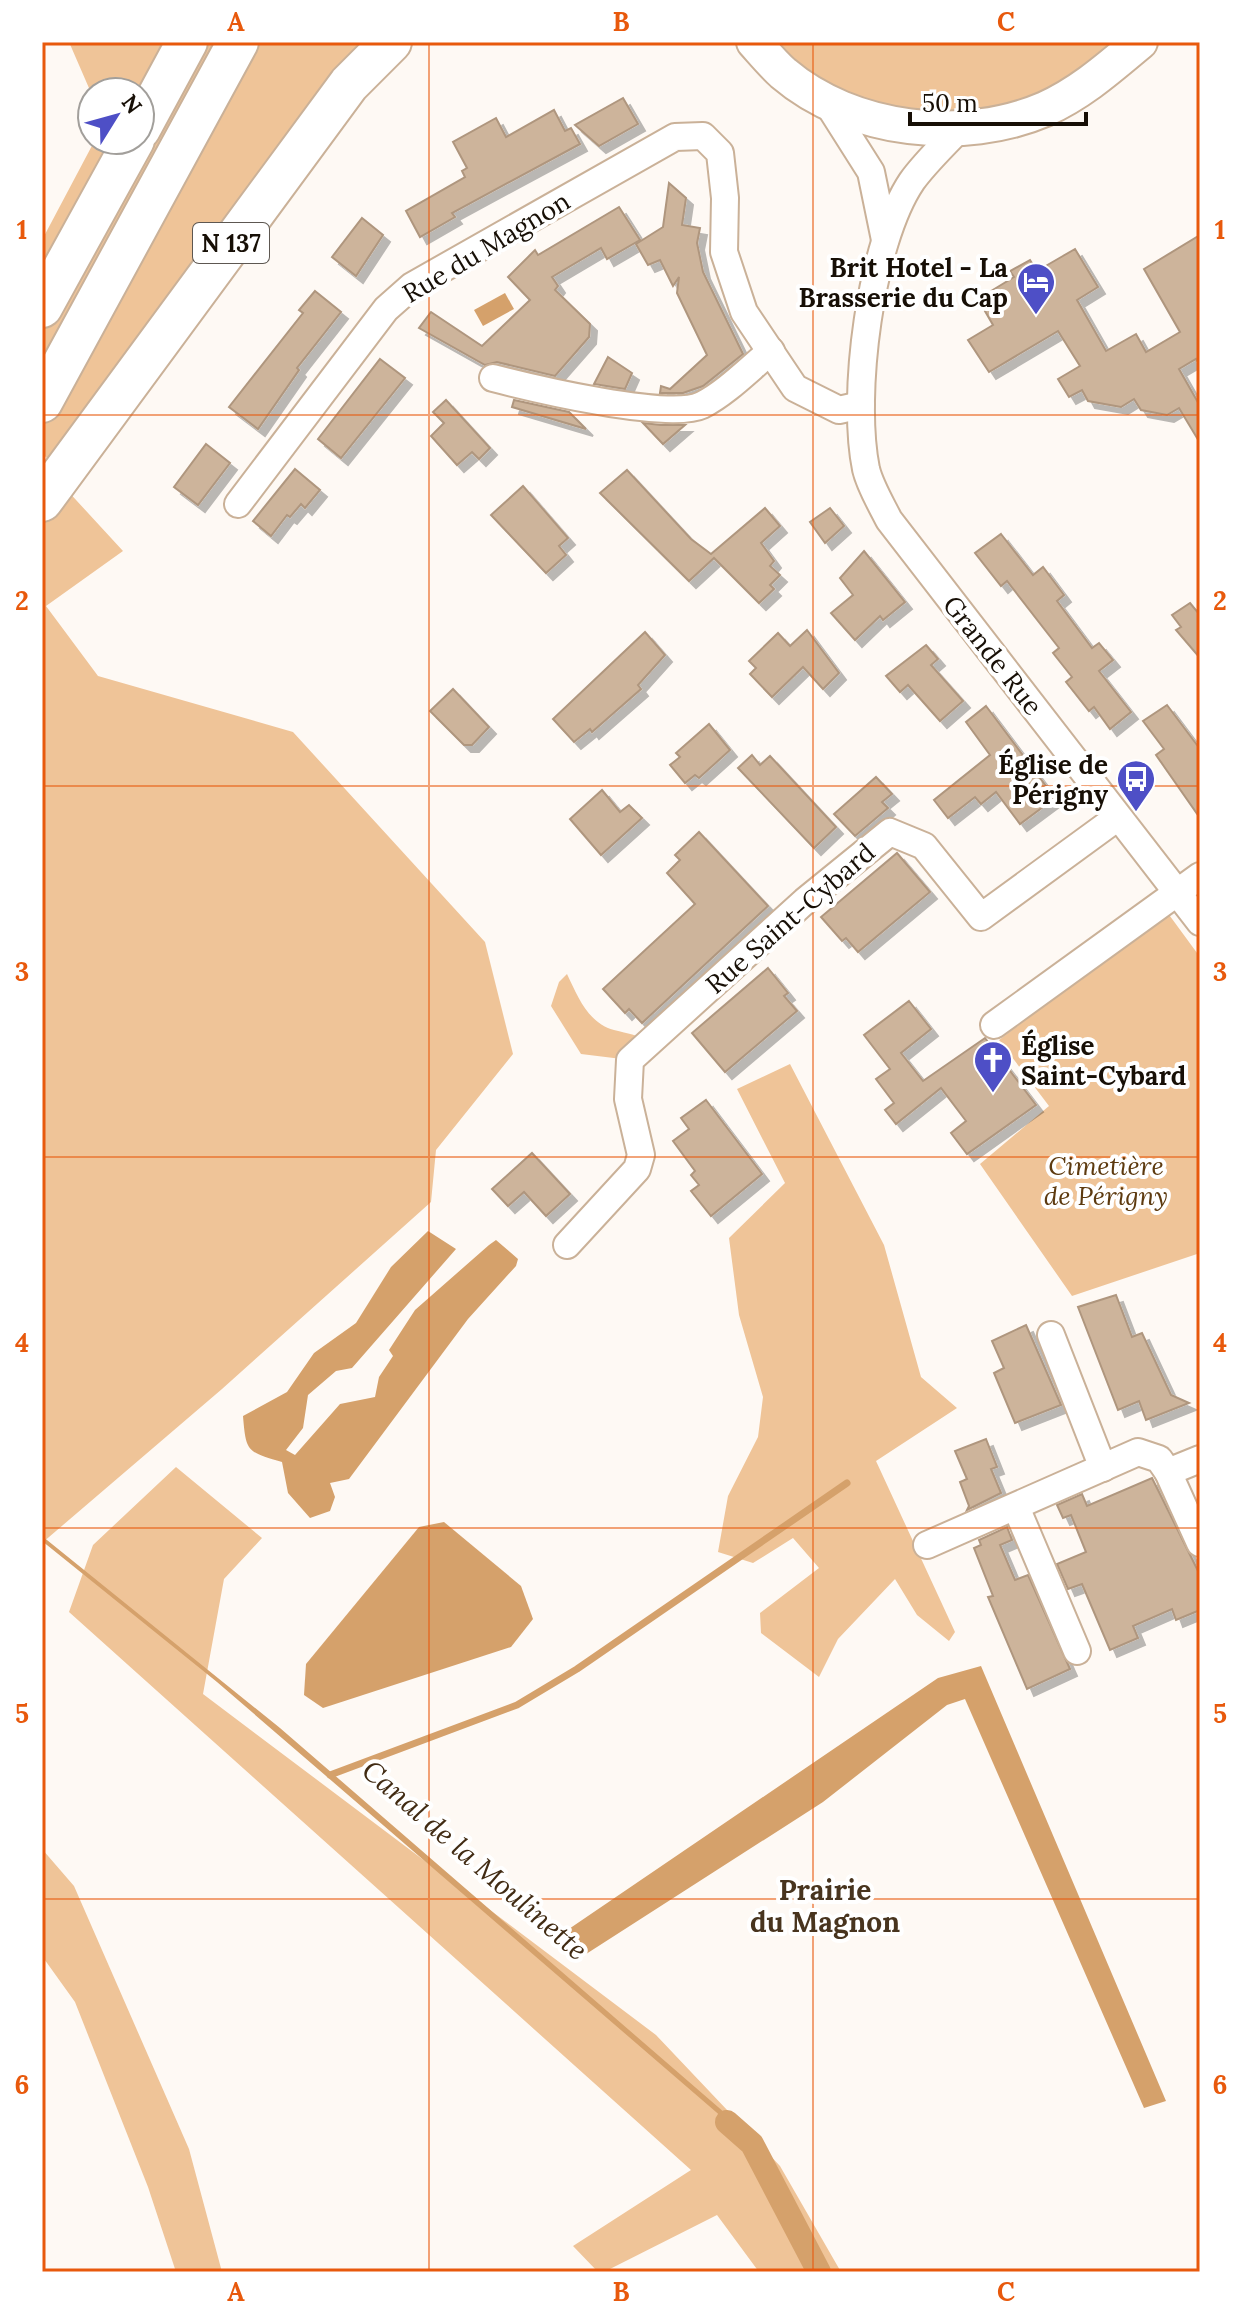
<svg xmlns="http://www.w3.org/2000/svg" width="1242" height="2314" font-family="Lora,serif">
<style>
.green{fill:#efc498}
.water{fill:#d5a16b}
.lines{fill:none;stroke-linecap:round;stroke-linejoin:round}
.stream{stroke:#d5a16b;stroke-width:7}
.canal{stroke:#d5a16b;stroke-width:24}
.building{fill:#cdb49b;stroke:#af967e;stroke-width:2;filter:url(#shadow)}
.minor-casing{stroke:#cab198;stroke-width:30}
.major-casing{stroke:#cab198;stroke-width:38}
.highway-casing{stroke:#cab198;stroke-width:44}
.minor{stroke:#fff;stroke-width:26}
.major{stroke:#fff;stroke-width:34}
.highway{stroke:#fff;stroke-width:40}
.grid{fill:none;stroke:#e8590c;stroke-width:2;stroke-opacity:0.55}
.labels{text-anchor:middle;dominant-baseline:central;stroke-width:8;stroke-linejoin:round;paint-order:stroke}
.shield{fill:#fff;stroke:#5d5751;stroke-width:2}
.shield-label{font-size:24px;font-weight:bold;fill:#170f06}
.street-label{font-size:26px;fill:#170f06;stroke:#fff}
.poi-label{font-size:26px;font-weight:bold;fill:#170f06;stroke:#fff;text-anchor:end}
.park-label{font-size:26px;font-style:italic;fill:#5d3a0f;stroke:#fff}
.water-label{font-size:28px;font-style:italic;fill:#412b13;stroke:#fff}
.neighbourhood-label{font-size:28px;font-weight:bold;fill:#48341e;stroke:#fff}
.neatline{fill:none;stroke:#e8590c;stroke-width:3}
.grid-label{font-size:26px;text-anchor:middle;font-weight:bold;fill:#e8590c}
</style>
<defs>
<filter id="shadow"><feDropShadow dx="7" dy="7" stdDeviation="0" flood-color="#0004"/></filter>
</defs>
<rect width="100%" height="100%" fill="#fef9f4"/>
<g class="green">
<polygon points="69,42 391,42 62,474 42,453 42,240 95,140 140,140 140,92 92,92 92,95"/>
<polygon points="754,42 1140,42 1044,109 873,119"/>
<polygon points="42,463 123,551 46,606 98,676 293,732 485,942 513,1054 436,1150 431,1202 222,1389 42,1543"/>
<polygon points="1167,912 1200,957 1200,1253 1072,1296 980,1164 1049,1106 999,1040"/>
<path d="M567 974C578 997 588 1023 614 1030 629 1034 636 1034 649 1042L630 1060 581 1054 551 1006 559 982Z"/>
<polygon points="790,1064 884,1245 921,1377 957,1408 876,1461 955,1632 949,1641 917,1615 895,1579 838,1639 819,1677 761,1633 760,1613 819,1568 793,1538 753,1563 718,1552 728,1496 758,1437 763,1397 739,1315 729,1238 785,1183 737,1089"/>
<polygon points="176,1467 262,1538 224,1579 203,1694 656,2035 780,2166 841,2272 759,2272 717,2215 604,2272 598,2272 573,2246 691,2170 69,1612 93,1545"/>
<polygon points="42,1849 74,1886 189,2149 222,2272 176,2272 148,2187 75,2002 42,1956"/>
</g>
<g class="water">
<polygon points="505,293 514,309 483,326 474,310"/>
<path d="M428 1231 456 1249 352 1368 336 1371 308 1395 303 1428 286 1450 295 1455 340 1404 375 1397 379 1377 393 1356 389 1350 415 1310 489 1245 496 1240 518 1259 516 1266 468 1319 349 1479 330 1483 335 1497 330 1511 310 1518 288 1493 282 1462C247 1452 246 1452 243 1416L287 1392 314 1353 356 1323 391 1267Z"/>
<polygon points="444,1522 521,1586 533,1619 511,1647 323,1708 304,1695 306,1664 419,1527"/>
<polygon points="42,1536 280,1728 755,2139 825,2272 819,2272 752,2143 217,1682 42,1541"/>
<polygon points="981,1666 1166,2101 1144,2108 965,1699 947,1705 823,1802 583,1956 563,1933 938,1678"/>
</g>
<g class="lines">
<polyline class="stream" points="330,1775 517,1705 577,1669 847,1483"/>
<polyline class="canal" points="727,2122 752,2144 819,2272"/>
</g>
<g class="building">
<polygon points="623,98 638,124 599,146 575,125"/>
<polygon points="554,110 565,131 571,128 580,144 452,213 455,217 420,237 406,211 465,177 462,171 467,168 453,142 496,118 506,137"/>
<polygon points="669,183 686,198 682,225 700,228 697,243 703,272 743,354 703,386 683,393 660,393 661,386 670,389 707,355 677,293 679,277 673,286 660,260 648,265 636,244 663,227"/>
<polygon points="619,207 640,240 607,259 601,248 552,277 558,286 555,290 590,324 589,337 555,376 497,362 485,365 419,328 431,312 482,346 530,300 508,277 535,250 538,255"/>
<polygon points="362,218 383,235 356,276 332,257"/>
<polygon points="1200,235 1200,366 1196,359 1179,369 1200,406 1200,443 1179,408 1167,415 1141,410 1134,399 1121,407 1088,401 1082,390 1069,397 1058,379 1080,366 1058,331 989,372 968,340 993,325 978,299 1014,277 1010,271 1030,260 1037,271 1075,249 1098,287 1077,300 1106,351 1136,334 1146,352 1180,332 1144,269"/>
<polygon points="315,291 341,312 297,368 299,370 258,429 229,407 303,313 299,310"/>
<polygon points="608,357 632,373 625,389 594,384"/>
<polygon points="380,359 405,378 341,458 318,439"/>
<polygon points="446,400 490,448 479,459 472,452 457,465 431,436 444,423 433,412"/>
<polygon points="514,400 569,412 586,429 512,407"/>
<polygon points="643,423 661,425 685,425 663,444"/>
<polygon points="206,444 230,463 198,505 174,487"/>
<polygon points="295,469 320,490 305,508 301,504 290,517 287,515 271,536 253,521"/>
<polygon points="627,470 691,539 711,554 765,508 780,526 761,543 774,561 770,566 780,575 770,585 774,589 759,603 714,558 689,581 600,493"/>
<polygon points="523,486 568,538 559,546 566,555 546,573 491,515"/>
<polygon points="830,508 844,526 825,543 810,522"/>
<polygon points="1001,534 1033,575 1043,567 1064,595 1057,601 1092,648 1099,643 1113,660 1099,671 1131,712 1110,729 1094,707 1089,711 1066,682 1072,677 1053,653 1059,648 1007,581 1001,586 975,553"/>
<polygon points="864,551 905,602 883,620 880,616 855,640 831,613 853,595 840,578"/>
<polygon points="1190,603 1200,615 1200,658 1176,630 1181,627 1172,615"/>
<polygon points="807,630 839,673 823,689 803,667 772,697 750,674 756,668 749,661 778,633 790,646"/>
<polygon points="645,632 665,655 638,685 641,689 592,732 590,729 574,742 553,719"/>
<polygon points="926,645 938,659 931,665 963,701 940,721 908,685 900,692 886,676"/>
<polygon points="453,689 489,727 472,745 464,745 430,711"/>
<polygon points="1167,705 1200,749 1200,818 1156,755 1164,749 1143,721"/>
<polygon points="986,706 1055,798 1020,824 996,792 981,804 975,797 948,818 934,800 990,755 966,722"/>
<polygon points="709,724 730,750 699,778 695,775 685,783 670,765 680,757 676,753"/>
<polygon points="752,755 760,765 770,756 836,827 814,848 738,768"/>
<polygon points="876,777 892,794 882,802 888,808 855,836 834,814"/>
<polygon points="602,790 620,812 629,805 642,818 601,855 570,819"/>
<polygon points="699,832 768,906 642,1023 629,1009 625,1013 603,989 695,904 667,873 680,860 675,855"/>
<polygon points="897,853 930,892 858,952 846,938 842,941 821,917"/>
<polygon points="768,968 788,993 784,996 797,1011 725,1072 692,1033"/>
<polygon points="909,1001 931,1029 901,1053 923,1081 985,1038 1036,1105 967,1154 951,1133 966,1121 941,1088 896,1124 885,1110 894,1103 876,1079 890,1069 864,1035"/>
<polygon points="706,1100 762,1174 711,1216 691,1191 699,1185 691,1175 695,1171 673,1141 689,1129 681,1118"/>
<polygon points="532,1153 570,1194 546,1216 524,1192 508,1206 492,1189"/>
<polygon points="1116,1295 1132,1337 1142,1333 1171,1395 1189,1403 1146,1420 1139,1401 1118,1410 1078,1307"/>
<polygon points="1026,1325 1061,1405 1015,1423 994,1373 1004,1368 992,1341"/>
<polygon points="986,1439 997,1467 991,1469 1001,1493 967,1510 969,1506 960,1482 967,1479 955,1451"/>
<polygon points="1152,1478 1200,1575 1200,1610 1176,1620 1172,1609 1133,1626 1138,1638 1110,1650 1082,1584 1068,1589 1057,1564 1086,1552 1071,1515 1063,1518 1057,1505 1082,1494 1087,1506"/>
<polygon points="1007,1527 1012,1540 1000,1545 1015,1580 1028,1575 1070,1669 1027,1689 988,1597 993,1596 974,1548 981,1545 979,1540"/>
</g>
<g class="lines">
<defs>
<g id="minor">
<polyline points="826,101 871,172 885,240"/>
<path d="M957 131C942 147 925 163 912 181 870 243 851 396 866 469 870 486 881 504 889 520L1200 922"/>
<path d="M493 378C532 388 669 421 702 405 727 392 749 369 771 351"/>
<polyline points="238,504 386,309 412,286 675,137 703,136 720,153 725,198 724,252 744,312 795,388 839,410 861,405"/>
<polyline points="994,1025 1200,876"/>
<polyline points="567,1245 637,1169 641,1155 628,1099 630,1060 805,901 890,832 924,846 981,917 1118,817"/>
<polyline points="1051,1335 1103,1468"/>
<polyline points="1168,1472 1200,1543"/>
<polyline points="1016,1507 1077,1651"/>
<polyline points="927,1545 1138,1452 1159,1459 1168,1472 1200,1459"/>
</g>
<path id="major" d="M754 42C763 52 773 64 783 73 852 132 964 144 1045 109 1081 93 1110 67 1140 42"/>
<g id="highway">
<polyline points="140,129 187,42"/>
<polyline points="42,307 134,140"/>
<polyline points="42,402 238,42"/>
<polyline points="42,501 349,84 391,42"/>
</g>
</defs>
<use href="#minor" class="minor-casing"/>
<use href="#major" class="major-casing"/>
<use href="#highway" class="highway-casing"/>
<use href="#minor" class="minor"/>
<use href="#major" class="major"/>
<use href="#highway" class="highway"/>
</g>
<path class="grid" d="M429 42V2272M813 42V2272M42 415H1200M42 786H1200M42 1157H1200M42 1528H1200M42 1899H1200"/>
<defs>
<symbol id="hotel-pin" viewBox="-11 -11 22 30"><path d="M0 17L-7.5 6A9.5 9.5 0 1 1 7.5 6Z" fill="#4e4fc6" stroke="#fff"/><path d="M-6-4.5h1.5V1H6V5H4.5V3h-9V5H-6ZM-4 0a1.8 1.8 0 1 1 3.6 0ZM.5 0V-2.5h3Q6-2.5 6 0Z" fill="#fff"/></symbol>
<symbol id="bus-pin" viewBox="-11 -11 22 30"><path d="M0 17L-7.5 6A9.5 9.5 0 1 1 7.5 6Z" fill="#4e4fc6" stroke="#fff"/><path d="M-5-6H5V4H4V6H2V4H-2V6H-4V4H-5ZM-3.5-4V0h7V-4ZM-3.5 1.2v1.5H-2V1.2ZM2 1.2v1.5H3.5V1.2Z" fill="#fff"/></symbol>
<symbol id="church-pin" viewBox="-11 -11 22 30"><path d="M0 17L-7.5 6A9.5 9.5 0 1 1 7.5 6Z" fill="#4e4fc6" stroke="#fff"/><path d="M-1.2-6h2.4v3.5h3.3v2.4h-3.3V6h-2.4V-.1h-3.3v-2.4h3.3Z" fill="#fff"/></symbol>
</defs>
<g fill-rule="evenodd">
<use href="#hotel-pin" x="1014" y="260" width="44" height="60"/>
<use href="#bus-pin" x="1114" y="757" width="44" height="60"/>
<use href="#church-pin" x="971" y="1038" width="44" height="60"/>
</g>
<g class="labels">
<rect class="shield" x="193" y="223" width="76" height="40" rx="6"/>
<g class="shield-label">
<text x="231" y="243">N 137</text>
</g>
<g class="street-label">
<text transform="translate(486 247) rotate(-31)">Rue du Magnon</text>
<text transform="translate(993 655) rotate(52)">Grande Rue</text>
<text transform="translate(790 918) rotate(-41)">Rue Saint-Cybard</text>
</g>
<g class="poi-label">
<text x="1008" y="267">Brit Hotel - La<tspan x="1008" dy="30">Brasserie du Cap</tspan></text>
<text x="1108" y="764">Église de<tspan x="1108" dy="30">Périgny</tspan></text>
<text x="1021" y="1045" text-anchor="start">Église<tspan x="1021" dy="30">Saint-Cybard</tspan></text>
</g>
<g class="park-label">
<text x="1106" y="1165">Cimetière<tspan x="1106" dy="30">de Périgny</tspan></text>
</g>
<g class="water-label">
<text transform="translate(475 1860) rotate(41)">Canal de la Moulinette</text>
</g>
<g class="neighbourhood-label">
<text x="825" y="1890">Prairie<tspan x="825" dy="32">du Magnon</tspan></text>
</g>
</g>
<rect width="1242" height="2314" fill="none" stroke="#ffffff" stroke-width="88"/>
<g transform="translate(116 116) rotate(53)"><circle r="38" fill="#ffffff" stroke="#a29f9b" stroke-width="2"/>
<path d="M0-6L14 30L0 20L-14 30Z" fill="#4e4fc6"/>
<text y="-12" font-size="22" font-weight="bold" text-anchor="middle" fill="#170f06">N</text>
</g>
<path d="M910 112v12h176v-12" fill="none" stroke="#170f06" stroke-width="4"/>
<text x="922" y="112" font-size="24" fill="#170f06" stroke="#ffffff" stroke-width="6" paint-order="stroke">50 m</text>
<rect x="44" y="44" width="1154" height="2226" class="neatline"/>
<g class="grid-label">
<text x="236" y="31">A</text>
<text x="621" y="31">B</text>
<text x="1006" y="31">C</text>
<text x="22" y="239">1</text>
<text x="1220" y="239">1</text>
<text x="22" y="610">2</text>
<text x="1220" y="610">2</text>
<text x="22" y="981">3</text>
<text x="1220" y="981">3</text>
<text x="22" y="1352">4</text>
<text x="1220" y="1352">4</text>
<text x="22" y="1723">5</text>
<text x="1220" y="1723">5</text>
<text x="22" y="2094">6</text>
<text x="1220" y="2094">6</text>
<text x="236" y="2301">A</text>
<text x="621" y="2301">B</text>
<text x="1006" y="2301">C</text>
</g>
</svg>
